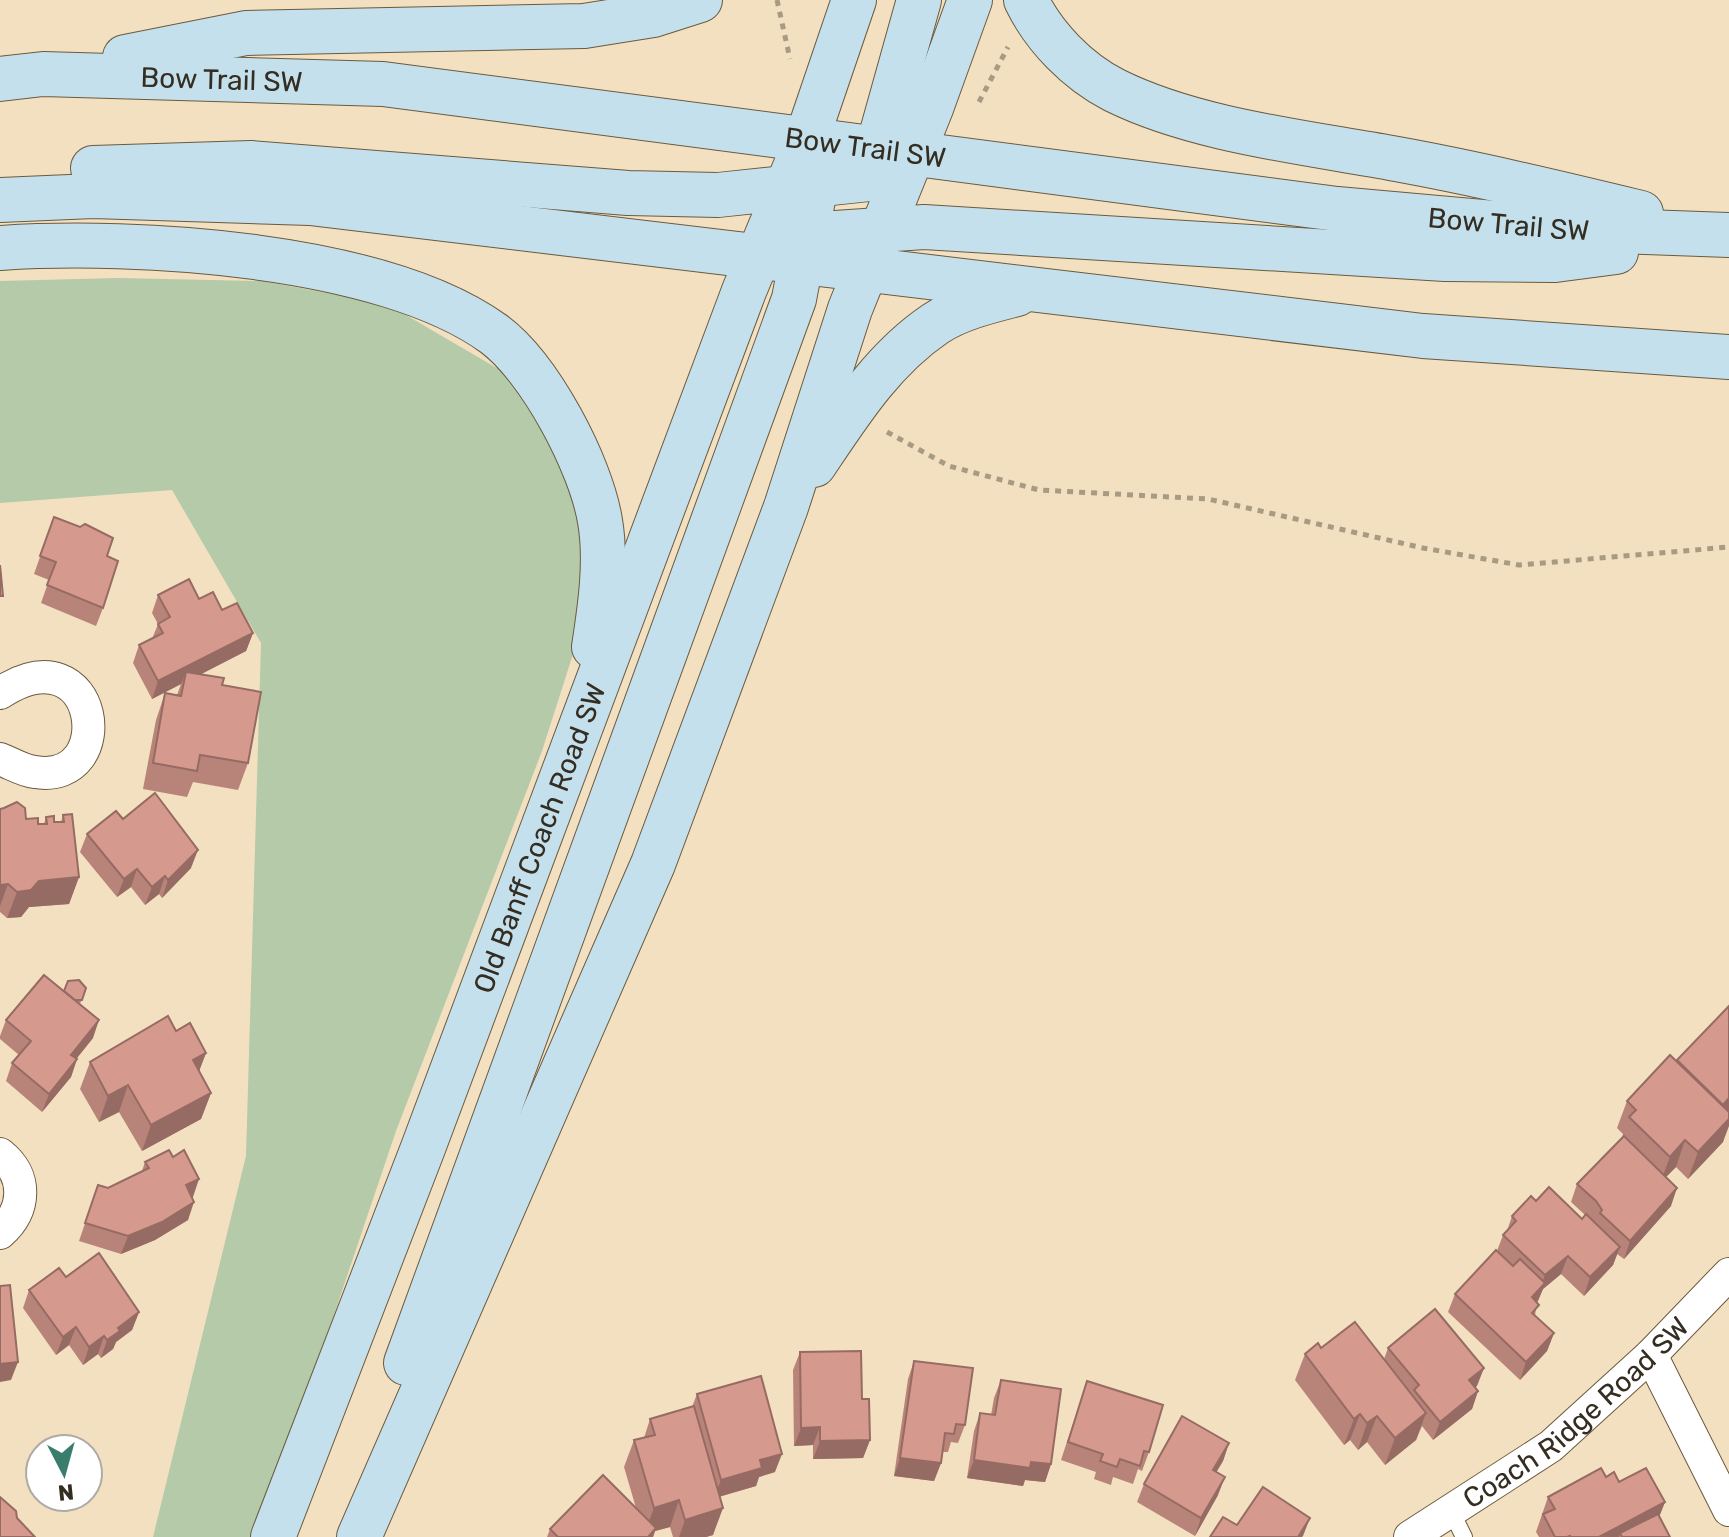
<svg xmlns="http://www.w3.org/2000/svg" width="1729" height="1537" font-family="Rubik,sans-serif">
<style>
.green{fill:#b4caa9}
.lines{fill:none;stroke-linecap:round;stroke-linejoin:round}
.service-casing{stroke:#6a5a3e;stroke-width:18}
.minor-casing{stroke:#6a5a3e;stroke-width:34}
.secondary-casing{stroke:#6a5a3e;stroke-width:46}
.path{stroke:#a99b83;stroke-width:5;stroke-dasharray:6 6;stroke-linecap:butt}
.service{stroke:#fff;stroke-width:16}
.minor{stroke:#fff;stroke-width:32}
.secondary{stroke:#c5e0ed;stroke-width:44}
.wall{fill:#b8847a}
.shaded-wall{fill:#966b63}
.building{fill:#d6998e;stroke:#966b63;stroke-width:2}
.labels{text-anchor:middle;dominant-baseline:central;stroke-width:8;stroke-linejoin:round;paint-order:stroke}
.street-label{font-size:28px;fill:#342d21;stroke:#fff}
</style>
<rect width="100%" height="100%" fill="#f2e0c0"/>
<polygon class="green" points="118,278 262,281 387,304 514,378 579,481 588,568 574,651 542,751 396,1131 259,1537 153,1537 246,1156 261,643 172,490 0,503 0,281"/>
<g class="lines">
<defs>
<polyline id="service" points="1452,1513 1464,1537"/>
<g id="minor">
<path d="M0 693C100 628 120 786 35 772 23 771 11 763 0 759"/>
<path d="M0 1154C28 1176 26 1210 0 1233"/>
<polyline points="1651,1355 1729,1510"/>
<path id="s1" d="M1410 1537 1551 1446 1651 1355 1729 1274"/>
</g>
<g id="secondary">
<path d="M1026 0C1044 37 1077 71 1114 90 1194 130 1303 142 1391 158 1475 173 1558 193 1641 213"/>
<polyline points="125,57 246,33 584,26 653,15 700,0"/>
<path id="s2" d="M0 79 43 74 383 84 1337 209 1562 229 1729 235"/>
<polyline points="93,168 251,163 628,193 718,195 869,179 913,153"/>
<polyline points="869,179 919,0"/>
<polyline points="0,200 93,196 310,203 1423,336 1729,357"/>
<polyline points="780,245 806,235 924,227 1445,259 1555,260 1616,252"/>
<path d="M0 248C136 239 382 253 494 334 540 368 591 465 600 521 607 561 600 608 594 647"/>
<path d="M814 465C849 413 882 360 935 324 959 308 990 301 1017 294"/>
<polyline points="406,1363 794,299 816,184 816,165 810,151"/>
<path id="s3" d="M273 1537 423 1148 744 291 806 141 854 0"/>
<polyline points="359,1537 653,864 786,507 850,309 931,108 970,0"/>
</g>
</defs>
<use href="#service" class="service-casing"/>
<use href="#minor" class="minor-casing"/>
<use href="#secondary" class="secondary-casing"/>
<g class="path">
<polyline points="777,0 790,59"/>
<polyline points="979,102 1008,47"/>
<polyline points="887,432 949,466 1039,490 1208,499 1423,548 1519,565 1729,547"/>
</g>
<use href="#service" class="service"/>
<use href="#minor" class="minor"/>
<use href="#secondary" class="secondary"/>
</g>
<g class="wall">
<polygon points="54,517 107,556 103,608 96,626 41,603 49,580 34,574"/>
<polygon points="158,595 222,610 253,633 246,651 201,674 222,685 248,763 238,790 193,782 187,797 143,789 156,720 165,693 177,695 181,684 152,699 133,663 139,645 152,639 158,624 152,613"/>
<polygon points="0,809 38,824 44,824 46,817 54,822 61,822 63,815 79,877 69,904 29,907 21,917 7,918 0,912"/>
<polygon points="123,819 191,868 162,898 159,894 145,905 131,887 117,897 80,852 87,834"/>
<polygon points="86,988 80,1004 93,1038 76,1059 77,1059 71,1077 42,1112 6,1081 12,1063 19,1055 0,1039 0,1036 6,1020 64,991"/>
<polygon points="1729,1006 1729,1110 1723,1142 1688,1179 1676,1167 1666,1177 1671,1206 1624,1259 1617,1254 1613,1265 1584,1296 1561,1274 1543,1289 1537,1302 1535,1316 1554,1333 1547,1351 1520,1380 1448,1312 1455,1294 1497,1251 1503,1235 1507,1231 1512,1216 1536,1201 1582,1219 1585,1215 1571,1202 1577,1184 1622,1138 1623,1134 1617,1128 1627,1101 1676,1061"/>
<polygon points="206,1053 199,1071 211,1093 201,1119 142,1151 119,1112 99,1122 80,1089 90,1062"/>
<polygon points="145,1162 193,1197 188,1220 155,1240 121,1254 79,1241 98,1185 108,1188 142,1171"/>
<polygon points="66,1277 139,1312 132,1330 116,1342 113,1349 101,1358 98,1354 83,1365 69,1345 56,1355 23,1308 29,1290"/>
<polygon points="1321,1348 1384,1359 1388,1348 1484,1368 1475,1387 1478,1391 1472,1409 1433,1440 1422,1426 1416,1440 1385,1465 1367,1442 1358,1450 1350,1440 1344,1445 1295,1380 1305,1354"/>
<polygon points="800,1352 862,1399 870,1440 863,1458 813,1459 813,1445 794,1446 793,1370"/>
<polygon points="914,1361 965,1425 958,1443 951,1442 948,1452 943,1452 941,1463 934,1481 894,1476 908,1379"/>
<polygon points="1001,1380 1051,1464 1045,1482 1025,1480 1023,1486 967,1478 974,1431 980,1413 991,1415 994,1398"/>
<polygon points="1087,1381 1149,1452 1142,1471 1138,1469 1133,1484 1113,1477 1111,1485 1094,1479 1096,1472 1061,1460"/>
<polygon points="697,1394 775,1472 759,1477 756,1486 719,1497 713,1535 706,1537 673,1537 670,1527 655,1531 653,1537 547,1537 550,1529 636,1508 624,1467 634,1440 644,1438 650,1419 692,1407"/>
<polygon points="1229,1443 1223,1461 1216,1472 1218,1495 1195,1536 1137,1502 1144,1484"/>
<polygon points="1606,1477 1665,1502 1659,1516 1670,1537 1539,1537 1536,1532 1548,1497"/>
</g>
<g class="shaded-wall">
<polygon points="253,633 246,651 184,683 186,672 181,684 152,699 158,681"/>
<polygon points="198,850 191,868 162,898 168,880"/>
<polygon points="137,869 131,887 117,897 124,879"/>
<polygon points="165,876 159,894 145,905 152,887"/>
<polygon points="79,877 69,904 29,907 21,917 7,918 17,892 39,881"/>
<polygon points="8,884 0,906 0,885"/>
<polygon points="99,1020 93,1038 65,1073 71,1055"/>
<polygon points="206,1053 196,1079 193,1060"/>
<polygon points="77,1059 71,1077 42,1112 49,1094"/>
<polygon points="128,1085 119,1112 99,1122 108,1096"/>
<polygon points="211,1093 201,1119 142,1151 151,1125"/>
<polygon points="1729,1098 1729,1110 1716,1123 1723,1105"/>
<polygon points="1729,1119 1729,1126 1723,1142 1688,1179 1698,1152"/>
<polygon points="1685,1140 1676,1167 1660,1183 1670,1157"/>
<polygon points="199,1179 193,1197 180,1204 186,1185"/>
<polygon points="1677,1188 1671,1206 1624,1259 1630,1241"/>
<polygon points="194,1202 188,1220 155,1240 121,1254 128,1236"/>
<polygon points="1620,1247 1613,1265 1584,1296 1590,1277"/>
<polygon points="1568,1256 1561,1274 1543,1289 1538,1301 1525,1315 1532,1297 1540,1288 1545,1275"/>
<polygon points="139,1312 132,1330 116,1342 113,1349 101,1358 107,1340 118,1328"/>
<polygon points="76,1327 69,1345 56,1355 63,1337"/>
<polygon points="1554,1333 1547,1351 1520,1380 1526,1362"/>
<polygon points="104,1336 98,1354 83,1365 89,1347"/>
<polygon points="18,1362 11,1380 0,1382 0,1364"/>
<polygon points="1484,1368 1477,1386 1463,1398 1469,1380"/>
<polygon points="1478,1391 1472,1409 1433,1440 1440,1422"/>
<polygon points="1426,1413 1416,1440 1385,1465 1395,1438"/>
<polygon points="1360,1414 1350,1440 1344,1445 1354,1419"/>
<polygon points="1377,1416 1367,1442 1358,1450 1367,1423"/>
<polygon points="820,1427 813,1445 794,1446 801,1428"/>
<polygon points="870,1440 863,1458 813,1459 820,1441"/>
<polygon points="1229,1443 1223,1461 1207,1488 1213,1470"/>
<polygon points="782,1454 775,1472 759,1477 756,1486 714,1498 721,1480 760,1460"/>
<polygon points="900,1458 941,1463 934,1481 894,1476"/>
<polygon points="974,1460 1031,1462 1051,1464 1045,1482 1025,1480 1023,1486 967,1478"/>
<polygon points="1225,1477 1218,1495 1195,1536 1201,1518"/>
<polygon points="679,1500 670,1527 655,1531 653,1537 648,1537 644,1534 654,1508"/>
<polygon points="1665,1502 1658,1520 1620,1533 1619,1537 1599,1537"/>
<polygon points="723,1508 713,1535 706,1537 679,1537 685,1520"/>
<polygon points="1310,1518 1303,1536 1302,1537 1298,1537"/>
</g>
<g class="building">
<polygon points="54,517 80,527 85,524 113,538 107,556 118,561 103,608 47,585 56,562 40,556"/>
<polygon points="0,565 3,596 0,596"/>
<polygon points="189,579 199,599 213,592 222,610 237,603 253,633 158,681 139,645 163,633 158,624 170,617 158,595"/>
<polygon points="186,672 224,678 222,685 261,692 248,763 200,755 197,771 153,763 165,693 181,696"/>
<polygon points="155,793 198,850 168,880 165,876 152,887 137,869 124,879 87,834 116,811 123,819"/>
<polygon points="17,802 25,808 26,819 38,818 38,824 47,824 46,817 54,816 54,822 64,822 63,815 72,814 79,877 39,881 31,890 17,892 8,884 0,885 0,809 4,808"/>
<polygon points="44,975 99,1020 71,1055 77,1059 49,1094 12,1063 31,1041 6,1020"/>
<polygon points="79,980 86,988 82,1000 75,1000 64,991 68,981"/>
<polygon points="1729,1006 1729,1098 1723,1105 1677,1060"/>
<polygon points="168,1016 176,1031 190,1023 206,1053 193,1060 211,1093 151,1125 128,1085 108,1096 90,1062"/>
<polygon points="1670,1055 1729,1112 1729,1119 1698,1152 1685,1140 1670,1157 1629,1117 1636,1110 1627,1101"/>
<polygon points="1624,1136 1677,1188 1630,1241 1600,1213 1602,1210 1596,1201 1577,1184"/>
<polygon points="169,1150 173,1157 184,1150 199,1179 186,1185 194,1202 162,1222 128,1236 85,1223 98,1185 108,1188 149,1168 145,1162"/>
<polygon points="1549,1187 1582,1219 1586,1214 1620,1247 1590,1277 1568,1256 1545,1275 1503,1235 1516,1221 1512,1216 1531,1196 1536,1201"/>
<polygon points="1496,1250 1513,1266 1520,1259 1545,1283 1532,1297 1539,1305 1532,1313 1554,1333 1526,1362 1455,1294"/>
<polygon points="99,1253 139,1312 118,1328 120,1331 107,1340 104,1336 89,1347 76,1327 63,1337 29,1290 59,1268 66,1277"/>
<polygon points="10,1285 18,1362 0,1364 0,1286"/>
<polygon points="1435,1309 1484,1368 1469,1380 1478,1391 1440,1422 1414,1390 1419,1385 1388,1348"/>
<polygon points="1355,1322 1426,1413 1395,1438 1377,1416 1367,1423 1360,1414 1354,1419 1305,1354 1318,1343 1321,1348"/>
<polygon points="861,1351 862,1399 869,1399 870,1440 820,1441 820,1427 801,1428 800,1352"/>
<polygon points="914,1361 973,1368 965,1425 956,1424 954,1434 945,1433 941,1463 900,1458"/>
<polygon points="761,1376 782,1454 760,1460 762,1468 721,1480 697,1394"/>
<polygon points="1001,1380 1061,1389 1051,1464 1031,1462 1030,1468 974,1460 980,1413 995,1415"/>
<polygon points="1087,1381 1163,1405 1149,1452 1144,1451 1140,1466 1120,1459 1117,1467 1100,1461 1103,1454 1068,1442"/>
<polygon points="694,1406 723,1508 685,1520 679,1500 654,1508 634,1440 655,1435 650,1419"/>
<polygon points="1182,1416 1229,1443 1213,1470 1225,1477 1201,1518 1144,1484"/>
<polygon points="1601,1468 1606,1477 1614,1472 1619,1482 1646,1468 1665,1502 1599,1537 1570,1537 1570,1536 1567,1537 1555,1537 1543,1514 1555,1509 1548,1497"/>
<polygon points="603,1475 656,1528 648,1537 558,1537 550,1529"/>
<polygon points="1263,1487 1310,1518 1298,1537 1210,1537 1223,1517 1237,1525"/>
<polygon points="0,1497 16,1511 17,1518 35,1537 0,1537"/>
<polygon points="1658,1514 1670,1537 1622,1537 1620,1533"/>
</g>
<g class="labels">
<g class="street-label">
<text stroke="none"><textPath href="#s2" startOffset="222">Bow Trail SW</textPath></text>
<text stroke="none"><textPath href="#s2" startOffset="870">Bow Trail SW</textPath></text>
<text stroke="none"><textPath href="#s2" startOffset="1518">Bow Trail SW</textPath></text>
<text stroke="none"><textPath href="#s3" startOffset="748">Old Banff Coach Road SW</textPath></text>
<text stroke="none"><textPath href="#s1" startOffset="208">Coach Ridge Road SW</textPath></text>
</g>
</g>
<g transform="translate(64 1473) rotate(174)"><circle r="38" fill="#ffffff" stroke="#aeaba6" stroke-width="2"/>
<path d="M0-6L14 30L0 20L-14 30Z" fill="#3b7d6d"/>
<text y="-12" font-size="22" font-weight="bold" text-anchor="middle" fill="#342d21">N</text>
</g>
</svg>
